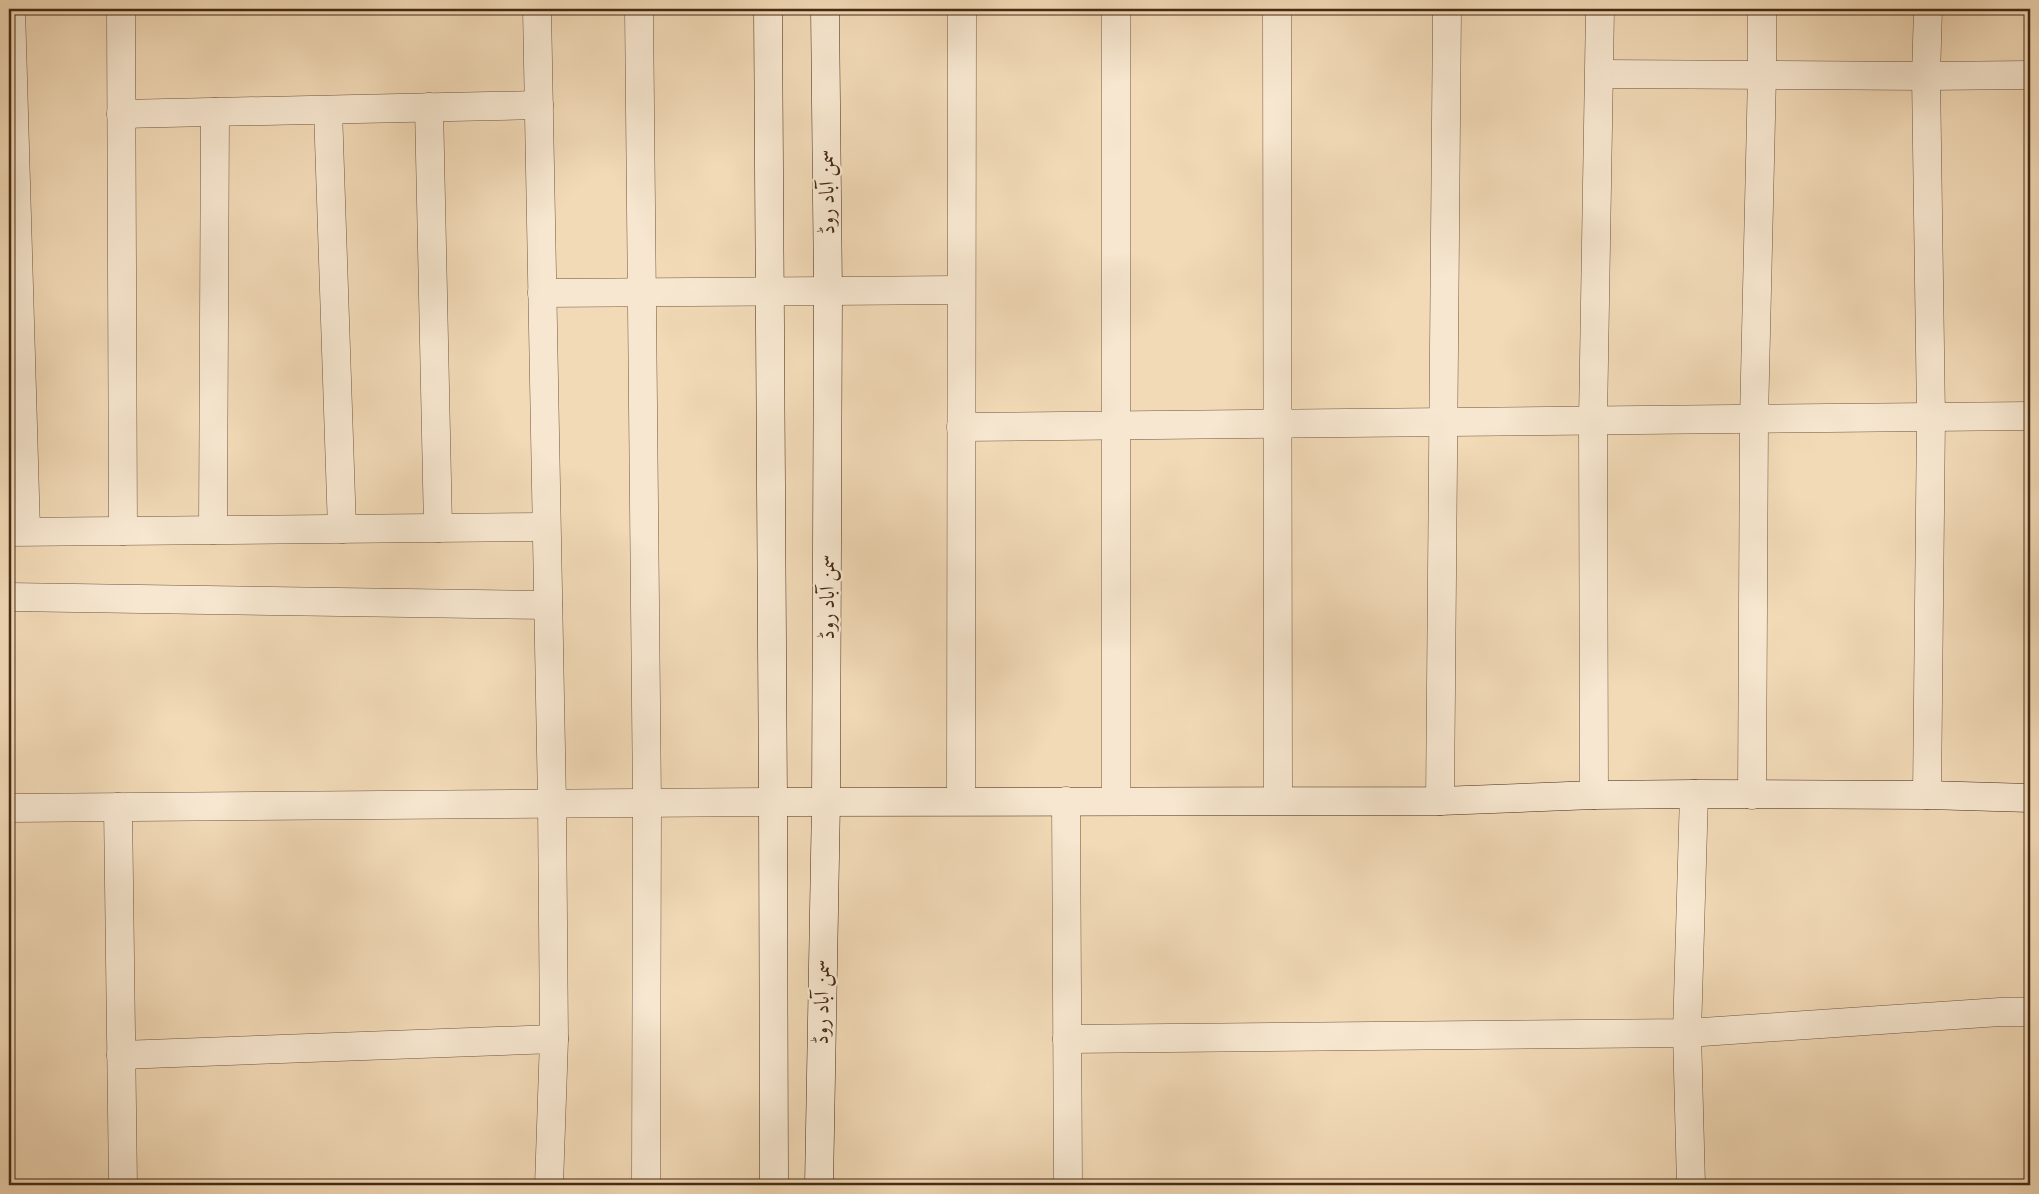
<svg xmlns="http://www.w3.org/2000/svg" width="2039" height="1194" font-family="'IM FELL Double Pica',Amiri,serif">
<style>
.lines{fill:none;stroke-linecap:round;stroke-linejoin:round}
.street-casing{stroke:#71573e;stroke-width:29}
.secondary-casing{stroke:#462b15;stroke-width:29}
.street{stroke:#f7e7d0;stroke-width:28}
.secondary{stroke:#f7e7d0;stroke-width:28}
.labels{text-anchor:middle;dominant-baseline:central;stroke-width:4.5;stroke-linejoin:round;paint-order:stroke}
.street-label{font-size:21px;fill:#462b15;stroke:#f7e7d0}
</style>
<rect width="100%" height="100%" fill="#f2dab7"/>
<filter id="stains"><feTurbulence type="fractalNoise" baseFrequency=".004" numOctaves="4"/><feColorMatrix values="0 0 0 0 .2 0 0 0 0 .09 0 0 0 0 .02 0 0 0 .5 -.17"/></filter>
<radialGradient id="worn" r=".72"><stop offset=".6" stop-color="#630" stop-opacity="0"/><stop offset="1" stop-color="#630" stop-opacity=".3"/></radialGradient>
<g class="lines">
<defs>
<g id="street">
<polyline points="11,9 26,531"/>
<polyline points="121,9 123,531"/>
<polyline points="537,9 552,803 554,1039 549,1185"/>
<polyline points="639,9 647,803 646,1185"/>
<polyline points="1277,9 1278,800"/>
<polyline points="1600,74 1926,76 2030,75"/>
<polyline points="429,107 438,528"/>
<polyline points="328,110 342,529"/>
<polyline points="121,114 539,105"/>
<polyline points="542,293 961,290"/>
<polyline points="961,427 2030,416"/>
<polyline points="213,530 215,112"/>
<polyline points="9,532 546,527"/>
<polyline points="9,597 548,605"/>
<polyline points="1594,795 1593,420 1600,9"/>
<polyline points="1752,795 1754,419 1762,75 1762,9"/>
<polyline points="1927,795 1931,417 1926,76 1928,9"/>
<polyline points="961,801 962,9"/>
<polyline points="1066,801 1068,1185"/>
<polyline points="1116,801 1116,9"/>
<polyline points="1440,801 1447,9"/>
<polyline points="118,807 123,1185"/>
<polyline points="9,808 773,802"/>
<polyline points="1067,1039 1687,1033 2000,1012 2030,1012"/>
<polyline points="121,1055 554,1039"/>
<polyline points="1691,1185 1687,1033 1694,794"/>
</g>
<g id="secondary">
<polyline points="768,9 773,802 774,1185"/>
<polyline points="773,802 1440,801 1594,795 1694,794 1927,795 2030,798"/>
<polyline points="819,1185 826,802 828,291 825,9"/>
</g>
</defs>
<use href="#street" class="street-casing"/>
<use href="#secondary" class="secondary-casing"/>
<use href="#street" class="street"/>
<use href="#secondary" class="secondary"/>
</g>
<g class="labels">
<g class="street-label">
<text transform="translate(827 192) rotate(-91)">سمن آباد روڈ</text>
<text transform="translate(827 597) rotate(-90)">سمن آباد روڈ</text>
<text transform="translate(822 1002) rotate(-89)">سمن آباد روڈ</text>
</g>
</g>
<rect width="2039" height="1194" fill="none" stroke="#f2dab7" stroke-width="30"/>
<rect x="10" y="10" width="2019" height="1174" fill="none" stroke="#462b15" stroke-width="2.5"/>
<rect x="15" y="15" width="2009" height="1164" fill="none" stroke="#462b15"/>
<rect width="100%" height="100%" filter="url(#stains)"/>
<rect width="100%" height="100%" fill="url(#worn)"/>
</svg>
